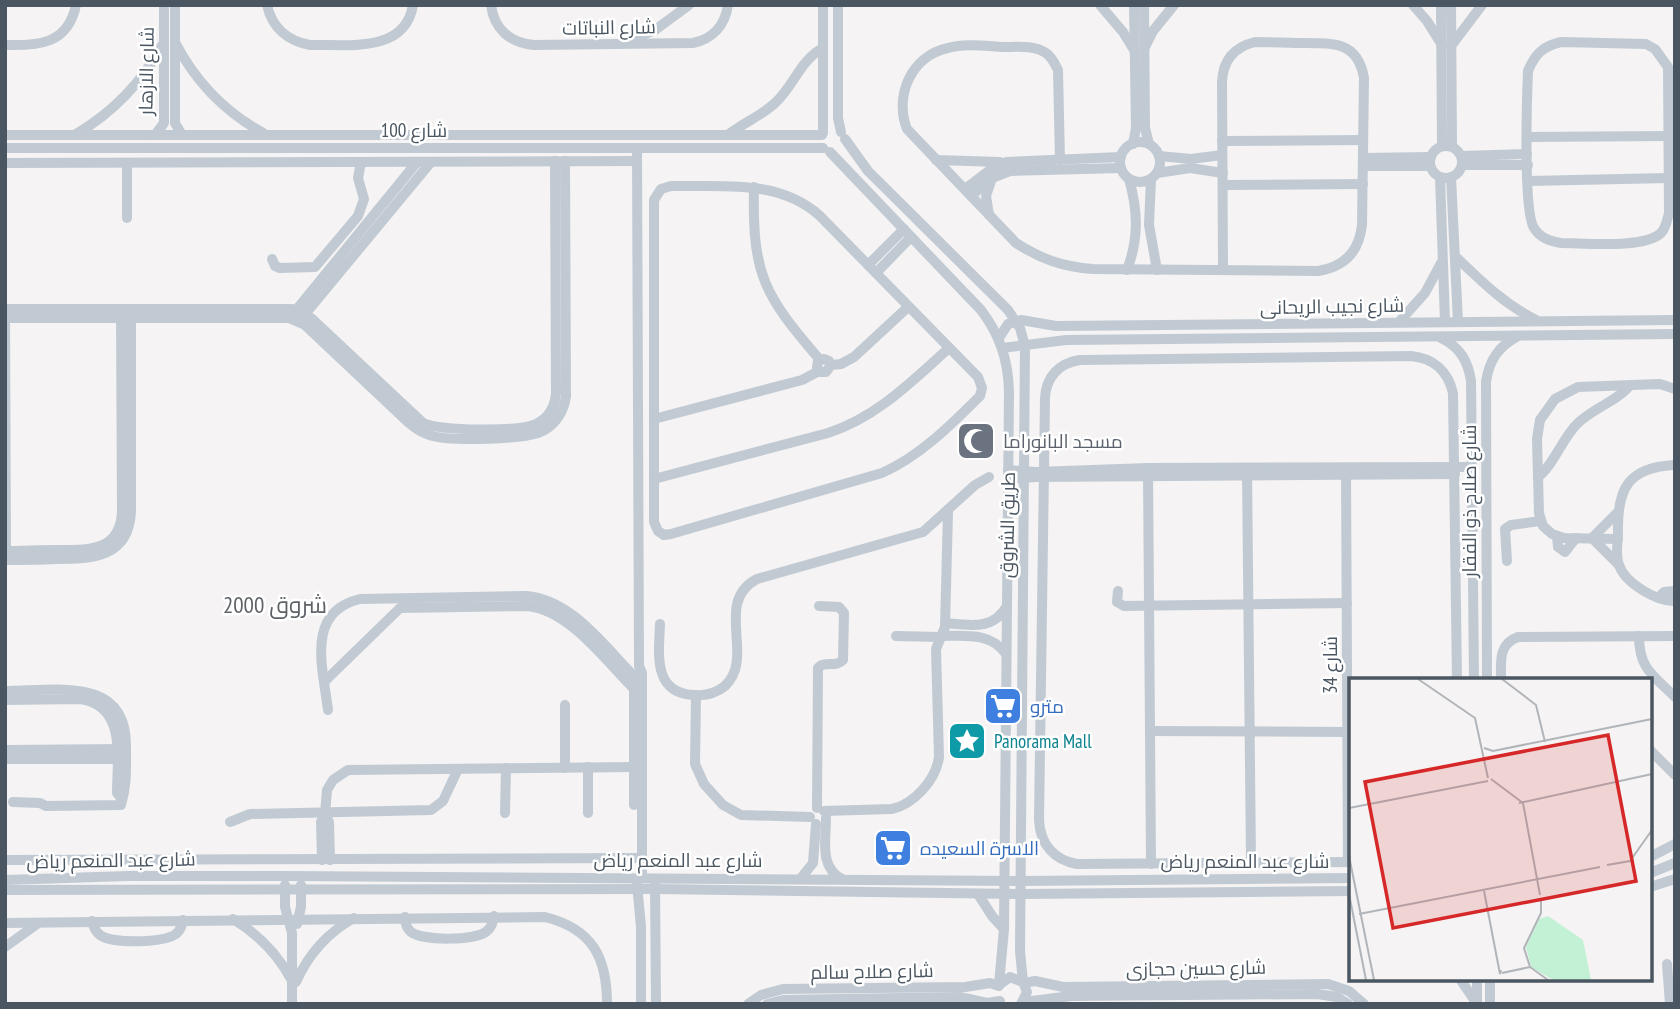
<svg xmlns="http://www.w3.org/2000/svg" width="1680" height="1009" font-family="'PT Sans Narrow',Cairo,sans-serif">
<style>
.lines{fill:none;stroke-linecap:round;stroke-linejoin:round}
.minor{stroke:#c1cad2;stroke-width:10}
.labels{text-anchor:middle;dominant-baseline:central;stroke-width:5;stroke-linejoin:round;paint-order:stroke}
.street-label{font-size:19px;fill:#4a5661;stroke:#fff}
.worship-label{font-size:19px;fill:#5b616d;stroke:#fff;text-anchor:start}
.shop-label{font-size:19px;fill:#366cbe;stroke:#fff;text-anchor:start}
.culture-label{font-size:19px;fill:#0d838f;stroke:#fff;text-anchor:start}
.quarter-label{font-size:23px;fill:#5f6368;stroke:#fff}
.inset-road{fill:none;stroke:#b1b4b9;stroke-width:2}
.view{fill:#d62828;fill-opacity:0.15;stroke:#d62828;stroke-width:3.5}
.inset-edge{fill:none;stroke:#4a5661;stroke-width:3.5}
</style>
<rect width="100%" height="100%" fill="#f5f3f3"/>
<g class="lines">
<g class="minor">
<polyline points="175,5 175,123 182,135"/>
<path d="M267 5C272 28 288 41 310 45 347 44 405 54 413 5"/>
<path d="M491 5C494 29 510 43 534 45L693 43C713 39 725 25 728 5"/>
<polyline points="823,5 823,133"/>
<polyline points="838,5 838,118 841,132"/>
<polyline points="1100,5 1123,32 1134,50"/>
<polyline points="1144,5 1145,128 1149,144"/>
<polyline points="1413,5 1427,21 1442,45"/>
<polyline points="1441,5 1442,146"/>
<polyline points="1451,5 1452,146"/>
<polyline points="629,41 655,30 689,5"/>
<path d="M1561 42 1646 44 1655 49 1668 67 1669 213C1667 220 1666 228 1661 233 1644 249 1585 243 1561 243 1550 241 1540 238 1534 228 1523 211 1527 96 1528 71 1535 54 1543 46 1561 42Z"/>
<path d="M176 44C196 82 225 112 263 133"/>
<path d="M5 45C39 46 68 44 76 5"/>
<polyline points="1451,46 1482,5"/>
<polyline points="1145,47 1153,31 1174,5"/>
<path d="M76 134C114 112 142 82 163 44"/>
<polyline points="5,135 822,135"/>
<polyline points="155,135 164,123 164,5"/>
<path d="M728 135C743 123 761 116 775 103 793 87 801 59 823 48"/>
<polyline points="1527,137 1669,136"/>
<polyline points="845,139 868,171 1008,310 1020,328 1025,346 1020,951 1023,982"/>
<polyline points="1222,141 1363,140"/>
<circle cx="1140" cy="162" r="20"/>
<polyline points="1133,144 1136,128 1134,5"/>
<circle cx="1446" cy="162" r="16"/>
<polyline points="5,148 823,148"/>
<polyline points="637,148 639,666 642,673 642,878"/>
<path d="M830 152 981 310C1000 335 1008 360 1009 391L1004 929 999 984"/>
<polyline points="1159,156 1191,159 1222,155"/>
<polyline points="1462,156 1527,154"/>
<polyline points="1363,158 1431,157"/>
<polyline points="936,160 1000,162"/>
<path d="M1060 160 1058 70C1055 64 1052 57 1046 53 1034 45 1017 47 1003 47 985 46 965 43 948 48 911 56 894 96 907 129L1016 243C1041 259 1063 267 1093 269L1318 271C1344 267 1359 252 1362 225L1364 78C1358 43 1336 43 1306 43 1289 43 1272 42 1255 42 1234 47 1223 60 1222 82L1223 270"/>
<polyline points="5,163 637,161"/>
<polyline points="1463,165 1528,165"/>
<polyline points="1363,166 1430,166"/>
<polyline points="1157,173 1190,168 1223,173"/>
<polyline points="1440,177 1445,322"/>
<polyline points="1451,177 1458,322"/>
<polyline points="1151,179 1149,225 1157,270"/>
<polyline points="1528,181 1669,178"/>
<polyline points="1223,185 1363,184"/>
<path d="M671 186C723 187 779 179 820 216L978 377 982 388 980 396C951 425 920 456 882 473L671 534 664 535 658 531 654 522V200L661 189Z"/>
<path d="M754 187C752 275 764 295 820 360"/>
<polyline points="965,189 994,167 1007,162 1121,157"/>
<polyline points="971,196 992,178 1010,171 1121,168"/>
<polyline points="989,215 986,196 991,181"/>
<polyline points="127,218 127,163"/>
<path d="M1455 256C1481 281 1504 304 1536 320"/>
<polyline points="272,259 275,266 280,268 315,267 358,216 364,199 358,178 361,162"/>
<polyline points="868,265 904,229"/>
<path d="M1127 270C1139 238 1138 211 1129 179"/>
<polyline points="876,273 911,237"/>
<path d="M5 309H292L311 318 423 423C441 431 520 432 536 424 549 418 555 406 556 393L555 161"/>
<polyline points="5,311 6,557"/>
<polyline points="293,314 417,162"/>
<path d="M5 318H289L305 325 409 423C416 429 423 434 433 436 451 441 527 440 543 431 556 424 564 411 566 396L565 161"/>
<polyline points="301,319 431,162"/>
<polyline points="1399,322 1425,293 1441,263"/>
<polyline points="999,338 1008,324 1021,320 1056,326 1675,320"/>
<path d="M1441 338C1460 347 1468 361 1471 381L1474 680"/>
<polyline points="1002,348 1066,340 1675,334"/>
<polyline points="831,365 829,361 824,359 818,361 817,367 820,372 826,372 831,365 841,364 854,357 908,307"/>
<polyline points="654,419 802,380 819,371"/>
<path d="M1675 465C1628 467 1617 489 1618 532 1618 542 1615 555 1619 565 1625 583 1657 602 1675 601"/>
<polyline points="1008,470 1036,472 1148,468 1472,467"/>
<polyline points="1247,470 1251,863"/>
<polyline points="1346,470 1348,862"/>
<polyline points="1148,471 1151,864"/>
<path d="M1538 477C1553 466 1562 439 1577 424 1593 408 1618 401 1630 385"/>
<path d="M654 479 828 433C877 417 911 382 949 348"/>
<polyline points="1008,479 1036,477 1455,474"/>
<polyline points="1617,513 1592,538 1619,565"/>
<polyline points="1557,536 1558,547 1565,552 1576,538"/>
<polyline points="1618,539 1564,538 1552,534 1543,526 1539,513 1537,439 1540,420 1555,399 1578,387 1660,384 1675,389"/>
<path d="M5 551C22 551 39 550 55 550 86 550 120 553 122 512L121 312"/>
<path d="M5 560C22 560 38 560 55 559 92 559 129 558 131 511V311"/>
<polyline points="1507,561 1505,529 1511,525 1540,521"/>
<polyline points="1118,591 1117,602 1124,606 1347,603"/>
<polyline points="1659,597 1664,592 1675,591"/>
<path d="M945 623C969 625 993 631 1007 606"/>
<path d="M660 624C659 653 652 694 695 695 706 696 716 693 725 686 756 657 713 602 757 579L923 532 975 485 989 477"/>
<polyline points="896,636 940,637"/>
<path d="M941 636C965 636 991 632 1006 654"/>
<path d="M1639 636C1639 669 1653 675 1675 697"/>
<path d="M1487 680 1486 382C1489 360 1499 346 1518 336"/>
<path d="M1501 680C1501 662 1498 644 1518 637L1675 636"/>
<path d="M325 681 400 608 527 606C568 609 606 661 634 689H642"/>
<polyline points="634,685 634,805"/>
<path d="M5 691C56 691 127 675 126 747 126 770 127 784 121 805L46 806 40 803 13 802"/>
<polyline points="696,695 695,764 704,784 723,805 741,815 810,817"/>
<path d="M5 700 81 699C127 706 117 760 117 793L122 799"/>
<path d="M328 710C323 668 305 612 360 599L526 596C571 599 604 646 634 676H642"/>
<polyline points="1150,731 1347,732"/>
<polyline points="5,750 123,749"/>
<polyline points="1650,750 1675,775"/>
<polyline points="5,759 121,759"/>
<polyline points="565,768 565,705"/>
<path d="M817 808 818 668C824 660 836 668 843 660L844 613 839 607 819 606"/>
<path d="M824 811 892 809C914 804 936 780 939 757L936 649 945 627 948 512"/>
<polyline points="505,813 506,768"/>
<polyline points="588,813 588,767"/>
<polyline points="325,814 329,822 330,860"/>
<path d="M826 818C826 840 819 867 842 879"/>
<polyline points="230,822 250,814 431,810 443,801 458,769"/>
<polyline points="1650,857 1675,844"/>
<polyline points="5,860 641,858"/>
<polyline points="322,860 321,822 325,814 327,790 333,780 348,770 634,767"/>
<path d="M1351 862 1077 864C1054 860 1040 844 1039 820L1045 398C1046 377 1059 363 1080 360L1411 356C1433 358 1448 371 1453 393L1457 680"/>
<polyline points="1650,873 1675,863"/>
<polyline points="801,878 813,863 816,824"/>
<polyline points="5,880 128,876 285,876 1021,881 1351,878"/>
<polyline points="637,884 641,927 641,1004"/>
<polyline points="655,884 656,1004"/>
<polyline points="285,885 285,907 292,933 292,1004"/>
<polyline points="1650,887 1675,879"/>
<polyline points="5,890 655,889 1021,894 1351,891"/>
<polyline points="978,894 992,916 1004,929"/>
<path d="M405 917C405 923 406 928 411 932 423 941 476 941 487 931 492 927 493 922 494 916"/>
<path d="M233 919C258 934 277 953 291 979"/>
<path d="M92 921C93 926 95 931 100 935 112 944 163 943 176 934 181 930 182 925 183 920"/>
<path d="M5 923 545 917C593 929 607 958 607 1004"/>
<polyline points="297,924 301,907 301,885"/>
<polyline points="5,947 37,924"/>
<polyline points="1667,964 1670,1004"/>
<polyline points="1460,979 1477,1004"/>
<polyline points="1477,979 1477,1004"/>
<polyline points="1490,979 1490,1004"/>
<path d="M296 982C309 953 327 933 354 918"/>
<polyline points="1024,983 1035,981 1063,987 1328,984 1349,991 1364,1004"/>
<polyline points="999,985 1010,977 1023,982 1027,992 1021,1004"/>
<polyline points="1024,1002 1071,996 1317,994 1337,997 1348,1004"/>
<polyline points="748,1004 761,995 783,989 965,987 990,983 999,986"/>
<polyline points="767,1004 783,1000 960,997 987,1003 1000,1001"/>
</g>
</g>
<defs>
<symbol id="mosque-square" viewBox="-11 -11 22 22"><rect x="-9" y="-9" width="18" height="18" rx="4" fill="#6b7280" stroke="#fff"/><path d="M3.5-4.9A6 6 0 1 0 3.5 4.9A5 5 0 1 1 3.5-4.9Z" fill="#fff"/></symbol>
<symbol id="supermarket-square" viewBox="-11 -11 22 22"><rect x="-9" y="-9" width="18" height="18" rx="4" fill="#3f7fe0" stroke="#fff"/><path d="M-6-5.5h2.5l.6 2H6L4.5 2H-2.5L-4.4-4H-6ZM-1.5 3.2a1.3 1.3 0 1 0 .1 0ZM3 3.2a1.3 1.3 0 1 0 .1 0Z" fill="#fff"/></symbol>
<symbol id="sight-square" viewBox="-11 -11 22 22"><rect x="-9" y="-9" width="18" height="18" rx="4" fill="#0f9aa8" stroke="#fff"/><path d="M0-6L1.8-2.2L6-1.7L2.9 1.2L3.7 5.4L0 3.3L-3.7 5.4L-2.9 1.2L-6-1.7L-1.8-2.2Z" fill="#fff"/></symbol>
</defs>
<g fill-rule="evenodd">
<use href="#mosque-square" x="954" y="419" width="44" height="44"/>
<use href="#supermarket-square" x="981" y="684" width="44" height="44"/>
<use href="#sight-square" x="945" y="719" width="44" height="44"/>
<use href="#supermarket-square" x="871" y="826" width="44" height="44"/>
</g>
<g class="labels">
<g class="street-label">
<text transform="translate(609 27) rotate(-1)">شارع النباتات</text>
<text transform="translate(146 71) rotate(-89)">شارع الازهار</text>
<text x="414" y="130">شارع 100</text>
<text transform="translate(1332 306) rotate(-1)">شارع نجيب الريحانى</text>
<text transform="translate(1469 501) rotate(-90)">شارع صلاح ذو الفقار</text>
<text transform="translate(1007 525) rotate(-89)">طريق الشروق</text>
<text transform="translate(1330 665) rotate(-90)">شارع 34</text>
<text transform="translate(111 860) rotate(-1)">شارع عبد المنعم رياض</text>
<text x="678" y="860">شارع عبد المنعم رياض</text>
<text x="1245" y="861">شارع عبد المنعم رياض</text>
<text transform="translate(1196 968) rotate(-1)">شارع حسين حجازى</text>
<text transform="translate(872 971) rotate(-1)">شارع صلاح سالم</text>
</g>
<g class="worship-label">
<text x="1003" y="441">مسجد البانوراما</text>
</g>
<g class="shop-label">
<text x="1030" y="706">مترو</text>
<text x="920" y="848">الاسرة السعيده</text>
</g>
<g class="culture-label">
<text x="994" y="741">Panorama Mall</text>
</g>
<g class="quarter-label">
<text x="275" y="604">شروق 2000</text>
</g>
</g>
<g transform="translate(1349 678)">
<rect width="303" height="303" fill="#f5f3f3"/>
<path d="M199 238 234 262 242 302H204L182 289 177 269 190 241Z" fill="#c3f1d5"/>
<path class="inset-road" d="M69 1 126 40 139 100M153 1 187 27 196 64M135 70 144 73 303 41M142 101 174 125 191 217M170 125 303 96M0 130 139 103M0 178 25 302M258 187 281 183 303 152M135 213 151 296 152 292M0 216 17 302M192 221V235L175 270 181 289 199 302M10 236 251 189M153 295 181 289"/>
<path class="view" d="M259 57 287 203 44 250 16 104Z"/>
<rect width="303" height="303" class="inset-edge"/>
</g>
<rect width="1680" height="1009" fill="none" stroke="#4a5661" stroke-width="14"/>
</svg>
